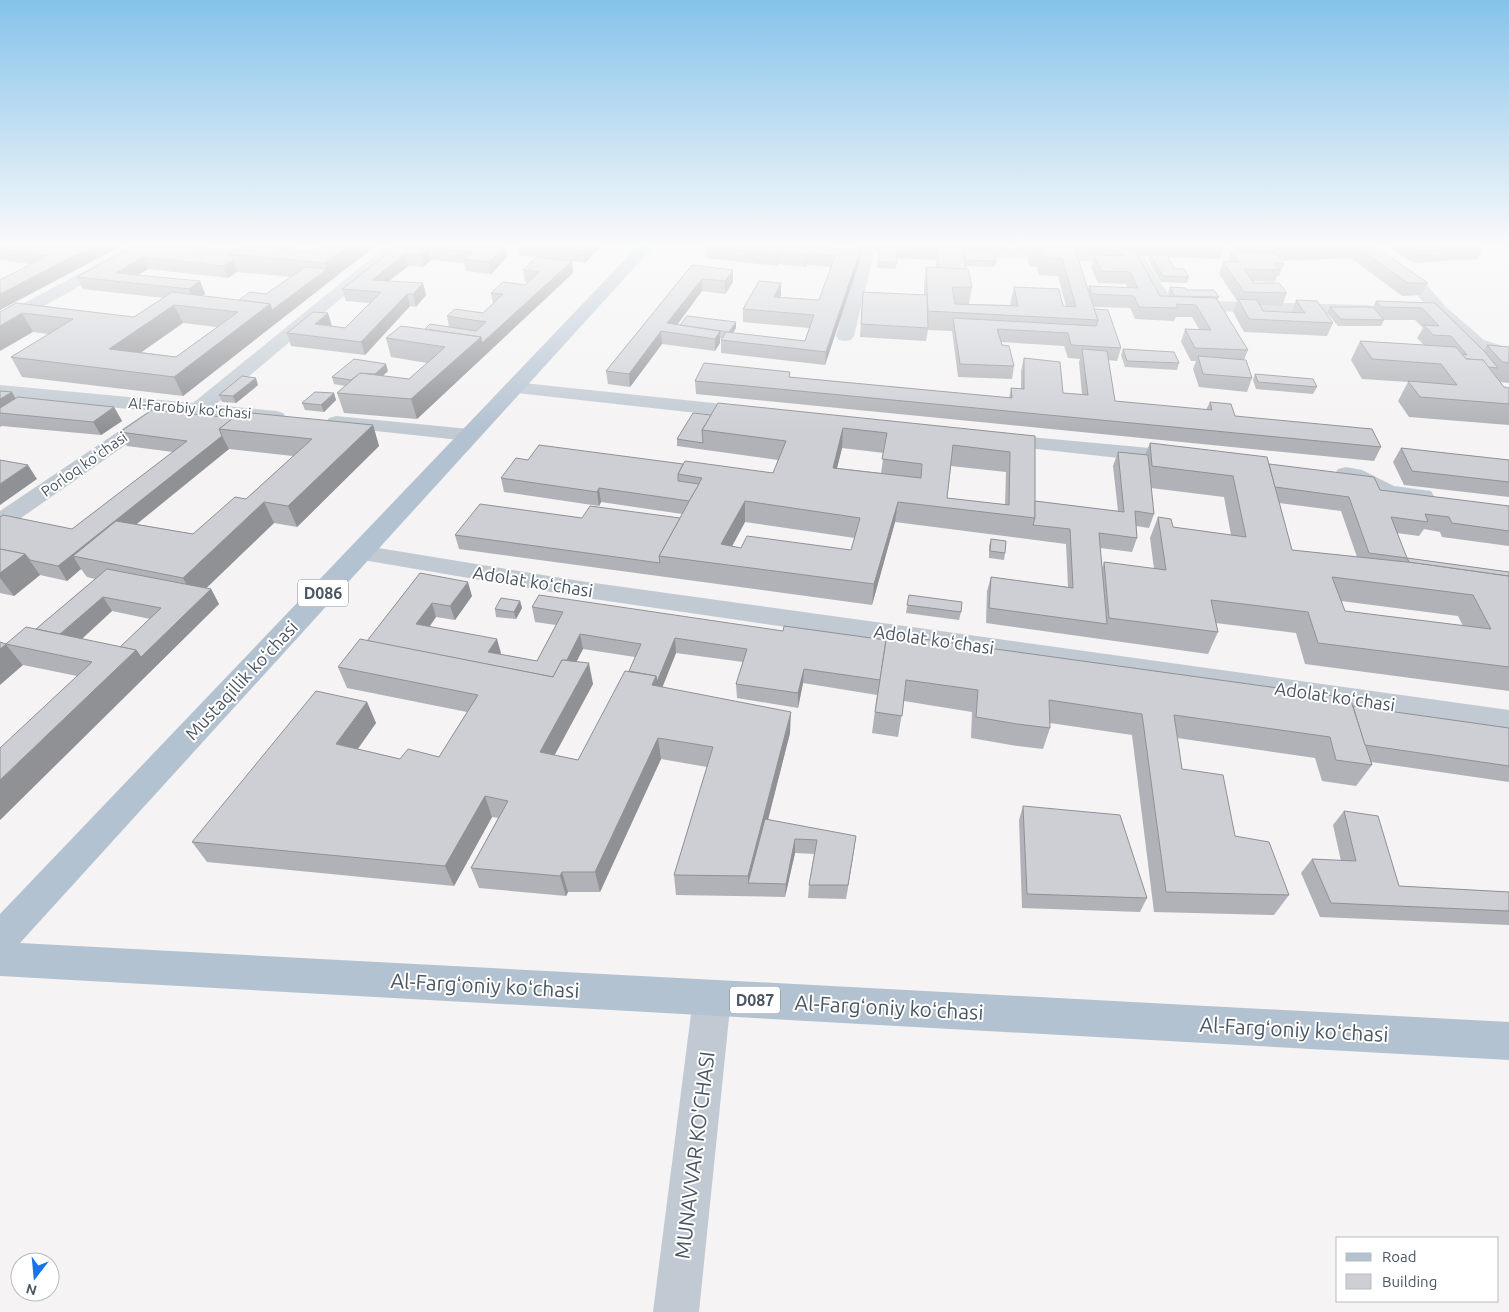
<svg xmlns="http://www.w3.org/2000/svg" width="1509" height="1312" font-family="Ubuntu,sans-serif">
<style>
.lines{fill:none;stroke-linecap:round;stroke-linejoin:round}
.street{fill:#c1cad2;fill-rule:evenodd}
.primary{fill:#b3c2d1;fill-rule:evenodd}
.wall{fill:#b0b2b7;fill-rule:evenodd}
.shaded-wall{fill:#909195}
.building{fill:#cdcfd5;stroke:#909195;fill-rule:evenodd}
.labels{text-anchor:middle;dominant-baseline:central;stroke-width:4;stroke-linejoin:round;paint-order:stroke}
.far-street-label{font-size:15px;fill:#4a5661;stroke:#fff}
.shield{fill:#fff;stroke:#808990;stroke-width:1}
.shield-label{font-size:16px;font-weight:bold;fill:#4a5661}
.street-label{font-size:18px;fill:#4a5661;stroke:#fff}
.near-street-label{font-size:21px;fill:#4a5661;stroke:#fff}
</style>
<rect width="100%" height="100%" fill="#f5f3f3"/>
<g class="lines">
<g class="street">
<polygon points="129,247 148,247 145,250 6,327 0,328 0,316"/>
<polygon points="385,247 402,247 215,405 276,411 283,413 286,417 283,421 276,423 157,412 163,417 160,421 8,527 0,529 0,511 146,413 151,411 0,397 0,385 193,403"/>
<polygon points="849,247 920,247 923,250 920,253 915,255 874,253 854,336 851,340 845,341 839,340 836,336 858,252 851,250"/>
<polygon points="1358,247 1375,247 1422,279 1446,307 1484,340 1509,348 1509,360 1472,348 1435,316 1431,315 1429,309 1410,287 1360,250"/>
<polygon points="958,248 1137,253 1143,255 1172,300 1366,305 1372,306 1375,310 1372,314 1366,315 1167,310 1161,309 1132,263 952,256 950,253 952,250"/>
<polygon points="514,382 751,407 758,409 761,413 758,417 751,419 507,392 504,388 507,384"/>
<polygon points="336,416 469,429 476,431 479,435 476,439 469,441 329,426 326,422 329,418"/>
<polygon points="997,434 1183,451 1191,453 1194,458 1191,463 1183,465 990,444 986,440 990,436"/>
<path d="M1346 467 1362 470 1394 486 1431 491 1434 496 1431 501C1417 504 1395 502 1381 497 1366 491 1354 483 1338 479L1335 474 1338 469Z"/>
<polygon points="360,545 580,581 1509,710 1509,732 580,597 351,558 348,553 351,548"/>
<polygon points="712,980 725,985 731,998 699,1312 653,1312 693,998 699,985"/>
</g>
<polygon class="primary" points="637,247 653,247 20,943 1509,1022 1509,1060 0,976 0,914"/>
</g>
<g class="wall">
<polygon points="0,247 119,247 0,310 0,280 31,264 0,260"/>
<path d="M132 247 208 249 231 251 238 247H294L290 249V250L310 252 374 247 183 396 22 377 11 357 49 334 33 332 0 312 134 317 164 298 83 289 77 277ZM148 269 228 278 237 272 291 277 266 294 239 300 202 296 205 294 200 281 138 275ZM183 323 217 327 176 357 141 352Z"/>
<polygon points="396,247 505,247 507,257 491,274 466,271 464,263 431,260 423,267 408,266 389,281 423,283 426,295 416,307 410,306 365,355 291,346 287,333 332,326 345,328 370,303 346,301 342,289"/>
<polygon points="518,247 600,247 585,263 572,261 573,273 417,419 344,413 337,393 345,386 334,384 332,377 388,371 383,376 409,379 427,363 391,357 386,338 425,329 449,327 447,316 483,313 493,304 491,293 525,285 528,282 525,282 523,270 537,257 519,255"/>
<polygon points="705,247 822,247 860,251 859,263 825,365 721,353 721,340 722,338 720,338 720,343 715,351 662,344 630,387 608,384 606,371 692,265 733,282 725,294 702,291 677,325 736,322 736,328 733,333 805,341 809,328 743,322 743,309 781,295 780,297 819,300 831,267 807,265 805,267 778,264 777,266 706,258"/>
<path d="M879 247 913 248V247H911H1009L1008 252 963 250 996 261 995 267 966 266 972 287 969 304 1010 305 1014 287 1063 306H1066L1058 276 1039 275 1037 267 1029 266 1027 259 1029 252H1015L1013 247H1224L1220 259 1167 257 1175 269 1189 277 1187 283 1161 282 1148 260 1149 256 1138 255 1160 296 1169 297 1168 293 1170 287 1187 290 1219 297 1217 301 1248 350 1244 360 1252 378 1247 392 1199 387 1193 369 1196 361H1191L1181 342 1185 329H1199L1192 317H1176L1174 321 1135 319 1130 308 1094 307V309L1121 348 1117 361 1108 360 1115 401 1206 410 1210 402 1235 416 1381 447 1374 461 696 394 695 381 790 377 1009 398 1011 388 1021 389V371L1024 358 1063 393 1082 394 1079 362 1080 359 1068 358 1064 346 1001 342 1002 345 1014 366 1012 379 958 377 952 331 928 330 926 341 860 337 863 292 924 295V285L926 267 936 268V260L897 258 896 269 877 268ZM1077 254 1117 255H1094L1091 267 1098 283 1126 284 1128 288 1089 286 1088 290Z"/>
<polygon points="1232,247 1376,247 1428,283 1421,295 1402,296 1351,258 1282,261 1284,264 1279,276 1277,276 1275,282 1253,281 1254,283 1287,293 1282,306 1260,305 1263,311 1291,313 1296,300 1333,323 1327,336 1244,332 1233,312 1237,301 1219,274 1223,262 1228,262 1231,252 1238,252"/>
<polygon points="1389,247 1484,247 1478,259 1413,263"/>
<polygon points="1376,301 1435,303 1484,351 1487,345 1509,347 1509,383 1500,382 1504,387 1509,388 1509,425 1409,417 1398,401 1408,382 1362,379 1351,360 1360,341 1424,345 1417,338 1423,328 1415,320 1384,320 1381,326 1338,326 1327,313 1330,307 1373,307"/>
<polygon points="1123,349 1179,363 1177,370 1125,367 1121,355"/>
<polygon points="1255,374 1317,387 1313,394 1256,389 1253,380"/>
<polygon points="258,385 236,403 222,402 219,395"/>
<polygon points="0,391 15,398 114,407 122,421 101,435 2,426 0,427"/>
<polygon points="334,393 336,400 324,412 305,410 302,403"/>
<path d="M711 415 1035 436V501L1118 511 1113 466 1118 452 1145 455 1150 443 1269 464 1380 490 1509 506V546L1442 537 1440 532 1424 529 1419 536 1397 533 1407 558 1509 572V691L1305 664 1296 633 1216 623 1218 632 1208 654 986 623 987 591 991 577 1068 587 1066 544 895 522 872 605 459 549 455 535 582 518H680L682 514 601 502 599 506 504 492 501 478 528 460 683 464 773 473 778 460 677 446V439ZM842 448 884 453 881 473 837 468ZM951 466 1006 472 1005 505 947 498ZM1151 488 1224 497 1231 535 1173 527 1158 517 1150 538 1154 569 1104 562 1102 569 1100 548 1132 552 1137 538 1136 526 1149 528 1154 514ZM1279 503 1341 511 1357 557 1292 550ZM745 522 855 538 851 550 741 548 732 546ZM1341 601 1458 616 1463 626 1345 611Z"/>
<path d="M234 418 373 425 379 446 297 527 274 523 206 588 211 589 219 604 0 820 77 676 23 665 6 644 36 629 95 579 87 577 81 569 67 581 40 575 14 596 0 593V517L72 529 173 452 127 446 120 432ZM229 449 293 456 246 499 193 534 137 524ZM112 611 150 619 120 647 82 639Z"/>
<polygon points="1401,448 1509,460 1509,497 1404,485 1393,462"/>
<polygon points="991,539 1005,553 1004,560 989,558 989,546"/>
<path d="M420 573 472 596 455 620 436 617 430 626 501 653 500 654 537 661 556 625 535 622 532 607 783 631 1353 706 1509 728V782L1371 762 1372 765 1356 786 1322 781 1315 758 1177 738 1182 769 1235 836 1289 895 1274 915 1154 912 1132 735 1050 723V728L1043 749 1011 745 971 738 972 712 904 701 898 737 872 733 877 695 803 683 798 708 737 698 736 684 743 662 676 653 662 687 790 733 768 819 854 850 846 899 808 898 809 885 814 854 795 853 785 897 676 895 674 875 707 767 661 759 600 892H568L566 896 479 888 471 868 498 818 492 817 454 886 207 862 192 842 367 702 376 723 358 749 400 759 439 757 467 712 347 688 338 667 367 641ZM583 649 635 657 629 671 578 760 554 755 593 684 576 661Z"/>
<polygon points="909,595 961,612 959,620 906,613"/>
<polygon points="520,601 522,608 516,619 496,617 495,609"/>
<polygon points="1023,806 1147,898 1140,912 1022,908 1019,820"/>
<polygon points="1344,811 1399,886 1509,892 1509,925 1320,917 1301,873 1312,859 1341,861 1333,825"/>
</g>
<g class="shaded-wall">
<polygon points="91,247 119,247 0,310 0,294"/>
<polygon points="187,247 212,247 192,259"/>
<polygon points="275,247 294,247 290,249 293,257 275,248"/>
<polygon points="347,247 374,247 330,281 325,263"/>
<polygon points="493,247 505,247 507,257 491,274 489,262"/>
<polygon points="587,247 600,247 585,263 583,251"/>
<polygon points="429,248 431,260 423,267 420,255"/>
<polygon points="860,251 859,263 825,365 826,352"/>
<polygon points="778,252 778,264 777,266 777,254"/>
<polygon points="807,253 807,265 805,267 806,255"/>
<polygon points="405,254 408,266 375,292 372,280"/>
<polygon points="143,257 148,269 126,282 116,273"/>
<polygon points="233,260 237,272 228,278 223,266"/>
<polygon points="572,261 573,273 417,419 411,399 481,337"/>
<polygon points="327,269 330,281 183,396 174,377 270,304"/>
<polygon points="733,270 733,282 725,294 725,281"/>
<polygon points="702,279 702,291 671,333 667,323"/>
<polygon points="200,281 205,294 194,301 189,289"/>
<polygon points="423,283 426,295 416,307 413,294"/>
<polygon points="781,283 781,295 774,309 774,297"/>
<polygon points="407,294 410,306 365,355 361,342"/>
<polygon points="174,305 183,323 119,368 109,349"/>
<polygon points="22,313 33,332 0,351 0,326"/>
<polygon points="328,313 332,326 315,324"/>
<polygon points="736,322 736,328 729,339 729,332"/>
<polygon points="661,331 662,344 630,387 629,374"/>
<polygon points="720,331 720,343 715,351 715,339"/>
<polygon points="386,364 388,371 368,389 365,383"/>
<polygon points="256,378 258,385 236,403 233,396"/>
<polygon points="12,392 24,412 0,413 0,399"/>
<polygon points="334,393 336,400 324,412 321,405"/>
<polygon points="114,407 122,421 101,435 93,422"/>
<polygon points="373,425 379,446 297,527 288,506"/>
<polygon points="843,428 842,448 832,488 833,468"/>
<polygon points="222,436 229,449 92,560 73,556 81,569 67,581 58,566"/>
<polygon points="28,465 37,479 0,505 0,484"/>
<polygon points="599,488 601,502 599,506 597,492"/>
<polygon points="745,501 745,522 722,565 721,544"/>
<polygon points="264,502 274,523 195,599 183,578"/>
<polygon points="898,502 895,522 872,605 874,584"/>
<polygon points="25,554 40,575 14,596 0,578 0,573"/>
<polygon points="468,582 472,596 455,620 450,606"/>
<polygon points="211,589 219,604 0,820 0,780 136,650"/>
<polygon points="103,597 112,611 66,653 55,639"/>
<polygon points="520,601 522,608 516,619 514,612"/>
<polygon points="432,603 436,617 421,638 416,624"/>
<polygon points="580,634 583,649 558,698 554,683"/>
<polygon points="675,638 676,653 655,706 652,685"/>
<polygon points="497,639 501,653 492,666 488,652"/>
<polygon points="6,644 23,665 0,685 0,649"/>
<polygon points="589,663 593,684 545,773 540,752"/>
<polygon points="804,669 803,683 798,708 798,693"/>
<polygon points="367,702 376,723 346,765 336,744"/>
<polygon points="791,712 790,733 752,883 748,883 748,876"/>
<polygon points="658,738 661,759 600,892 595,872"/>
<polygon points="485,796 492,817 454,886 445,866"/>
<polygon points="856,836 854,850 846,899 848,885"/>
<polygon points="795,839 795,853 785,897 786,884"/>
<polygon points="562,872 568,892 566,896 560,876"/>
</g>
<g class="building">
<polygon points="0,247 91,247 0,294 0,280 48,255 0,249"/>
<polygon points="132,247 187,247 231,251 238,247 242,247 230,254 233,260 223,266 143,257 116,273 200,281 189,289 77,277"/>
<polygon points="242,247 277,247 275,248 310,252 318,247 347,247 325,263 230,254"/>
<polygon points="396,247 504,247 489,262 463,259 472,252 429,248 420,255 405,254 372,280 423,283 413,294 407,294 361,342 287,333 313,312 328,313 315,324 345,328 381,292 342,289"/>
<polygon points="548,247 587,247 583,251"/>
<polygon points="710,247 822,247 860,251 826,352 721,340 726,332 805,341 814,315 743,309 759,281 781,283 774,297 819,300 835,256 807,253 806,255 778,252 777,254"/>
<polygon points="879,247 913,248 913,253 897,252 897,263 878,262"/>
<polygon points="914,247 962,247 966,269 939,268 937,248"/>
<polygon points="1032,247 1074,247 1098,320 928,311 926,267 968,269 972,287 952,287 955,304 1018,306 1014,287 1059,289 1063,306 1076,307 1062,258 1043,257 1041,249 1033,249"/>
<polygon points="1074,247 1136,247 1137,249 1075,248"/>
<polygon points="1249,247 1349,247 1254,250"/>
<polygon points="1357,247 1376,247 1428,283 1408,283"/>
<polygon points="1413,247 1484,247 1419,251"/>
<polygon points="1118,249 1135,250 1160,296 1216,298 1248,350 1195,348 1185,329 1211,330 1196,305 1176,304 1178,308 1139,307 1134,296 1092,294 1089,286 1138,288 1130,272 1101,271 1094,255 1122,256"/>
<polygon points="963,250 994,252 996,261 965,260"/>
<polygon points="1231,252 1276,253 1284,264 1274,263 1279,270 1244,269 1254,283 1279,283 1287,293 1244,292 1223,262 1239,262"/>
<polygon points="1150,254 1166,254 1175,269 1184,269 1189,277 1163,276"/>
<polygon points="537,257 572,261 482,343 481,337 425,329 430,324 476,331 486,322 447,316 455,309 483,313 503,294 491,293 503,282 525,285 539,272 523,270"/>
<polygon points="692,265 733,270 725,281 702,279 667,323 720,331 715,339 661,331 629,374 606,371"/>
<polygon points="305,267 327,269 272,310 270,304 239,300 250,292 266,294"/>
<polygon points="1170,287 1186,288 1187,290 1214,290 1219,297 1174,296"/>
<path d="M172 292 270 304 174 377 11 357 73 319 22 313 0 326V312L16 303 134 317ZM174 305 238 312 176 357 109 349Z"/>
<polygon points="863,292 927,295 928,328 861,324"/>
<polygon points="1238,299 1257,300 1263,311 1305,313 1296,300 1317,301 1333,323 1249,319"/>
<polygon points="1376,301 1435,303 1484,351 1498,368 1488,367 1483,360 1466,359 1462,354 1467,355 1451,336 1433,335 1424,325 1439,326 1422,308 1381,307"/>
<polygon points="1330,307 1373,307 1384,320 1341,319"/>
<polygon points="1094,309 1108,310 1121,348 1071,345 1068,333 997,329 1002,345 1009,346 1014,366 960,364 953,318 1096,326 1098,320"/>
<polygon points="687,316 736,322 729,332 680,325"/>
<polygon points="401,326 481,337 411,399 337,393 360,373 409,379 445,347 386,338"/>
<polygon points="1360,341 1456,347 1466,359 1483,360 1504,387 1509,388 1509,404 1420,397 1408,381 1457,385 1441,364 1372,359"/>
<polygon points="1487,345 1509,347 1509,363 1502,362"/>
<polygon points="1082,349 1107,351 1115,401 1212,410 1210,402 1231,404 1235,416 1372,429 1381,447 695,381 704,363 790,372 789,377 1012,398 1011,388 1024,389 1024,358 1060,362 1063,393 1088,395"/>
<polygon points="1123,349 1174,352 1179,363 1127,361"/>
<polygon points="1198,356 1246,360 1252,378 1203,374"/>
<polygon points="354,359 386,364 375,374 360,373 351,380 332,377"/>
<polygon points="1255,374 1313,379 1317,387 1258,382"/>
<polygon points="242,376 256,378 233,396 219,395"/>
<polygon points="0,391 12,392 0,399"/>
<polygon points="315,392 334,393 321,405 302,403"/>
<polygon points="18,397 114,407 93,422 0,413 0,408"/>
<path d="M718 403 1035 436V518L898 502 874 584 659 556 702 478 678 474 685 461 773 473 786 441 702 430ZM843 428 887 433 882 459 922 464 921 478 833 468ZM953 445 1010 452 1009 505 947 498ZM745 501 860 518 851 550 747 536 741 548 721 544Z"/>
<polygon points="152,410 234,418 219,429 222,436 58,566 30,560 25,554 0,549 0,517 3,515 72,529 187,441 120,432"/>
<polygon points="241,412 373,425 288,506 264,502 183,578 73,556 116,521 193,534 235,497 246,499 312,439 219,429"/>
<polygon points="693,413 711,415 702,430 703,443 677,439"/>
<path d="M1150 443 1267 457 1292 550 1416 563 1509 576V667L1318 643 1308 612 1211 600 1218 632 1109 618 1104 562 1166 570 1158 517 1171 519 1173 527 1246 537 1233 476 1152 466ZM1332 577 1473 595 1491 629 1345 611Z"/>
<polygon points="539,445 683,464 678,474 678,481 699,484 689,501 599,488 597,492 501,478 516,458 528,460"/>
<polygon points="1401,448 1509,460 1509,482 1412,471"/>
<polygon points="1118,452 1148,455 1154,514 1135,511 1137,538 1099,533 1107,624 989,608 991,577 1073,588 1070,529 1033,525 1035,518 1035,501 1124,512"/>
<polygon points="0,460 28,465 0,484"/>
<polygon points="1269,464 1374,477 1380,490 1509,506 1509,531 1452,523 1449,517 1425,514 1428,522 1391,517 1407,558 1509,572 1509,576 1409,562 1407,558 1369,553 1349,497 1275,487"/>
<polygon points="480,504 582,518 590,506 680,518 659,556 660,563 455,535"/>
<polygon points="991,539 1006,541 1005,553 990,551"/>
<polygon points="0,549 25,554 0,573"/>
<polygon points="107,569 211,589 141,657 136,650 120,647 161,608 103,597 60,634 36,629"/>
<polygon points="420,573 468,582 450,606 432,603 416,624 497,639 488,652 537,661 563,612 532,607 539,595 783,631 784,626 886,640 880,680 804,669 798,693 736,684 747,649 675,638 657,682 656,676 629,671 641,644 580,634 567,660 562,660 553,677 367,641"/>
<polygon points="909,595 962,602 961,612 907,605"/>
<polygon points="501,598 520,601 514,612 495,609"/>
<polygon points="26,627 136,650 0,780 0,748 92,662 6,644"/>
<polygon points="887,634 1350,698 1372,765 1336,760 1330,737 1174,715 1182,769 1223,775 1235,836 1269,842 1289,895 1166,892 1142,714 1049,700 1050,728 1017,724 976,717 978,690 906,680 902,716 875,712"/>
<polygon points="360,639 553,677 562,660 589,663 540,752 578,760 625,671 656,676 652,685 791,712 748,876 674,875 713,747 658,738 595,872 562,872 560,876 471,868 508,801 485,796 445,866 192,842 316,691 367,702 336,744 400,759 408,749 439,757 478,695 338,667"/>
<polygon points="0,642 6,644 0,649"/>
<polygon points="1353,706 1509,728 1509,766 1365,745"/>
<polygon points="1023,806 1120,815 1147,898 1027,894"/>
<polygon points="1344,811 1378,816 1399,886 1509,892 1509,911 1331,903 1312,859 1356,861"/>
<polygon points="765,819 856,836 848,885 809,885 817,840 795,839 786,884 748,883"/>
</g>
<linearGradient id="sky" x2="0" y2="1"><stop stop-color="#85c3ea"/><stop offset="0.57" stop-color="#fafafa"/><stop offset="1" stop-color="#fafafa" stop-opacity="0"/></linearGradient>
<rect width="1509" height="430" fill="url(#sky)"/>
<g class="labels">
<g class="far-street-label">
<text transform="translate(190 408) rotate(5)">Al-Farobiy koʻchasi</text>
<text transform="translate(84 464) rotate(-35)">Porloq koʻchasi</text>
</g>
<g class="shield">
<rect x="298" y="579.5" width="50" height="27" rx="4"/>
<rect x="730" y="986.5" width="50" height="27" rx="4"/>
</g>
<g class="shield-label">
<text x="323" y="593">D086</text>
<text x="755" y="1000">D087</text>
</g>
<g class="street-label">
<text transform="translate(533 581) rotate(9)">Adolat koʻchasi</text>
<text transform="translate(934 639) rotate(8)">Adolat koʻchasi</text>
<text transform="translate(241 680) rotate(-47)">Mustaqillik koʻchasi</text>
<text transform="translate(1335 696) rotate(8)">Adolat koʻchasi</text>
</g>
<g class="near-street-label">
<text transform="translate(485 985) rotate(3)">Al-Fargʻoniy koʻchasi</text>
<text transform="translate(889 1007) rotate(3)">Al-Fargʻoniy koʻchasi</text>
<text transform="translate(1294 1029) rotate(3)">Al-Fargʻoniy koʻchasi</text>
<text transform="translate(694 1155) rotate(-83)">MUNAVVAR KO'CHASI</text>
</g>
</g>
<rect x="1336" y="1237" width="162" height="65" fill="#ffffff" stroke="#b7bbc0"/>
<rect x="1346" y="1253" width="25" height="8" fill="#b3c2d1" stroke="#b7bbc0"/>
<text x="1382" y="1262" font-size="15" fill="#4a5661">Road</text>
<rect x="1346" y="1274" width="25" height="15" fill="#cdcfd5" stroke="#b7bbc0"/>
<text x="1382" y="1287" font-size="15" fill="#4a5661">Building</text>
<g transform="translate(35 1277) rotate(196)"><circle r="24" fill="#ffffff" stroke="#b7bbc0"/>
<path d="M0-4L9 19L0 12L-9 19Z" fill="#1a73e8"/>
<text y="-8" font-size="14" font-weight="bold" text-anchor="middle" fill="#4a5661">N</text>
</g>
</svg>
